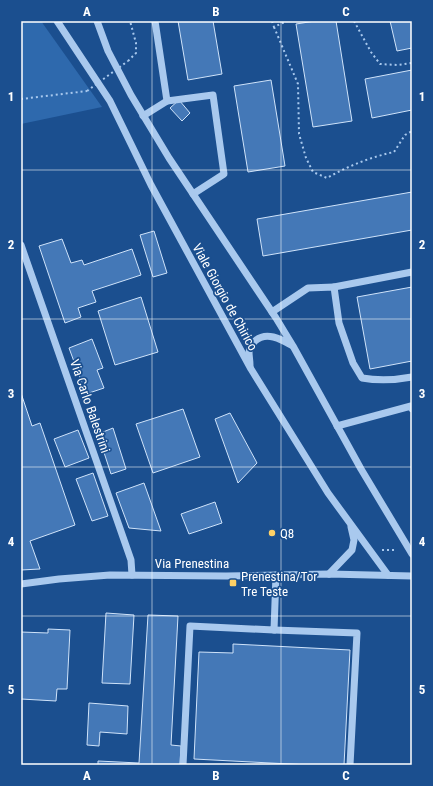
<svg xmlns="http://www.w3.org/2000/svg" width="433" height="786" font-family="'Roboto Condensed',sans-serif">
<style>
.green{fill:#2e69ad}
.building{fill:#4478b7;stroke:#cfe3fa}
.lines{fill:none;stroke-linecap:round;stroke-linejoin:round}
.path{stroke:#a9c9ee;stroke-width:2;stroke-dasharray:2 3;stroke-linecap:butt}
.minor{stroke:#a9c9ee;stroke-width:7}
.path-bridge{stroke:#a9c9ee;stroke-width:2;stroke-dasharray:2 3;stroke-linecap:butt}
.grid{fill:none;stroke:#fff;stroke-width:1;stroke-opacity:0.55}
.poi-dot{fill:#ffd166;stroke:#1b4f8f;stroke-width:1.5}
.labels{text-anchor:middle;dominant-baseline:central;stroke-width:3.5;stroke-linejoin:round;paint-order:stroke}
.street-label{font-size:13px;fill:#fff;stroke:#1b4f8f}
.poi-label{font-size:13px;fill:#fff;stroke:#1b4f8f;text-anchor:start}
.neatline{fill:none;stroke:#fff;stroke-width:1.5}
.grid-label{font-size:13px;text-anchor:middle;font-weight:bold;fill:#fff}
</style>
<rect width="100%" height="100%" fill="#1b4f8f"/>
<polygon class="green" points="21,21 41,21 102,107 21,124"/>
<g class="building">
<polygon points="178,21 213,21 222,74 188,80"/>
<polygon points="315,21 336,21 352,121 313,127 296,24"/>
<polygon points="390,21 412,21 412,48 397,51"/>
<polygon points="412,70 412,110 372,118 365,79"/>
<polygon points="271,80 285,166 248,172 234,86"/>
<polygon points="179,100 190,113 182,121 170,108"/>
<polygon points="412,192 412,230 263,256 257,219"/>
<polygon points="154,231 167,273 153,277 140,235"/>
<polygon points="62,239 71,263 82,260 84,265 132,249 141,275 92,291 96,302 78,308 81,317 65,323 39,246"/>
<polygon points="412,287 412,361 370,369 357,297"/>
<polygon points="141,297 158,352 115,365 98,311"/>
<polygon points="92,339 103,368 97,370 104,388 86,394 69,348"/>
<polygon points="21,393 32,426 40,423 75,525 30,541 40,569 21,570"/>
<polygon points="183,409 200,457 153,473 136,424"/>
<polygon points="230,413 257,463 238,483 215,419"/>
<polygon points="113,428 126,469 111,474 98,434"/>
<polygon points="78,430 89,458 65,467 54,439"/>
<polygon points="93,473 108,516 92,521 76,479"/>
<polygon points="144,483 161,531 129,528 116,493"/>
<polygon points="215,502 222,523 189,534 181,514"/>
<polygon points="106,613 134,615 130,684 102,683"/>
<polygon points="148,615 178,616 171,745 181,746 180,765 98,765 98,761 139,763"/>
<polygon points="48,629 70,630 67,689 57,689 56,701 21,699 21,632 48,633"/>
<polygon points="233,644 350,650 344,765 309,765 194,759 199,652 233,653"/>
<polygon points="89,703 128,706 127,734 100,732 99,746 87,745"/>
</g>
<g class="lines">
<g class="path">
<polyline points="272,21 274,27 287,21"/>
<polyline points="354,21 371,52 380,64 397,65 412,63"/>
<path d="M274 27 298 84 299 134 306 158 313 172 327 178C348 166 371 157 394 152L405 135 412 131"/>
<polyline points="128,61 136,53 136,43 130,21"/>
<polyline points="21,99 87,91"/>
<polyline points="382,550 397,550"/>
</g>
<g class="minor">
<polyline points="57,21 110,101 151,185 251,369 328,493 388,575"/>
<polyline points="97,21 108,51 131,95 169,158 276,318 293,346 361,469 412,554"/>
<polyline points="155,21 167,101 213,95 224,174 193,194"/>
<polyline points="143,116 167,101"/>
<polyline points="21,245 131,560 132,575"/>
<polyline points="334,287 412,272"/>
<path d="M272 312 308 288 334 287 339 323 353 363 362 378C379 381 396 380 412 377"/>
<path d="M250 365C250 361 249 356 249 352 250 348 252 344 255 341 266 331 281 339 291 345"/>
<polyline points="337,426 411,406 412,409"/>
<polyline points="329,574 352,550 354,540 351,527"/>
<polyline points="21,584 59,579 110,575 226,576 329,574 412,576"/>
<polyline points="274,630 357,633 350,765"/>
<polyline points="183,765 190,626 274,630 276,575"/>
</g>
<polyline class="path-bridge" points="87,91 128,61"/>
</g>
<path class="grid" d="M152 21V765M281 21V765M21 170H412M21 319H412M21 467H412M21 616H412"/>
<g class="poi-dot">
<circle cx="272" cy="533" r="4"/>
<rect x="229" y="579" width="8" height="8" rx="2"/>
</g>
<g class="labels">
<g class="street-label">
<text transform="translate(225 297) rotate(61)">Viale Giorgio de Chirico</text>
<text transform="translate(90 406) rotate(71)">Via Carlo Balestrini</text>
<text x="192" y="563">Via Prenestina</text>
</g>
<g class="poi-label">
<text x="280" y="533">Q8</text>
<text x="241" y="576">Prenestina/Tor<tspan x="241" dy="15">Tre Teste</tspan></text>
</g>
</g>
<rect width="433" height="786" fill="none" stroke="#1b4f8f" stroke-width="44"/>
<rect x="22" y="22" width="389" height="742" class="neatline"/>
<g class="grid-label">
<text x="87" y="16">A</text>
<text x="216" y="16">B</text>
<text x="346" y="16">C</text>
<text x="11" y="101">1</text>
<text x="422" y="101">1</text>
<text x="11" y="249">2</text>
<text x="422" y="249">2</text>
<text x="11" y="398">3</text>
<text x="422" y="398">3</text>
<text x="11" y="546">4</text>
<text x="422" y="546">4</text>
<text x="11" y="694">5</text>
<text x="422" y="694">5</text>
<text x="87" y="780">A</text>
<text x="216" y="780">B</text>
<text x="346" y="780">C</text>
</g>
</svg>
